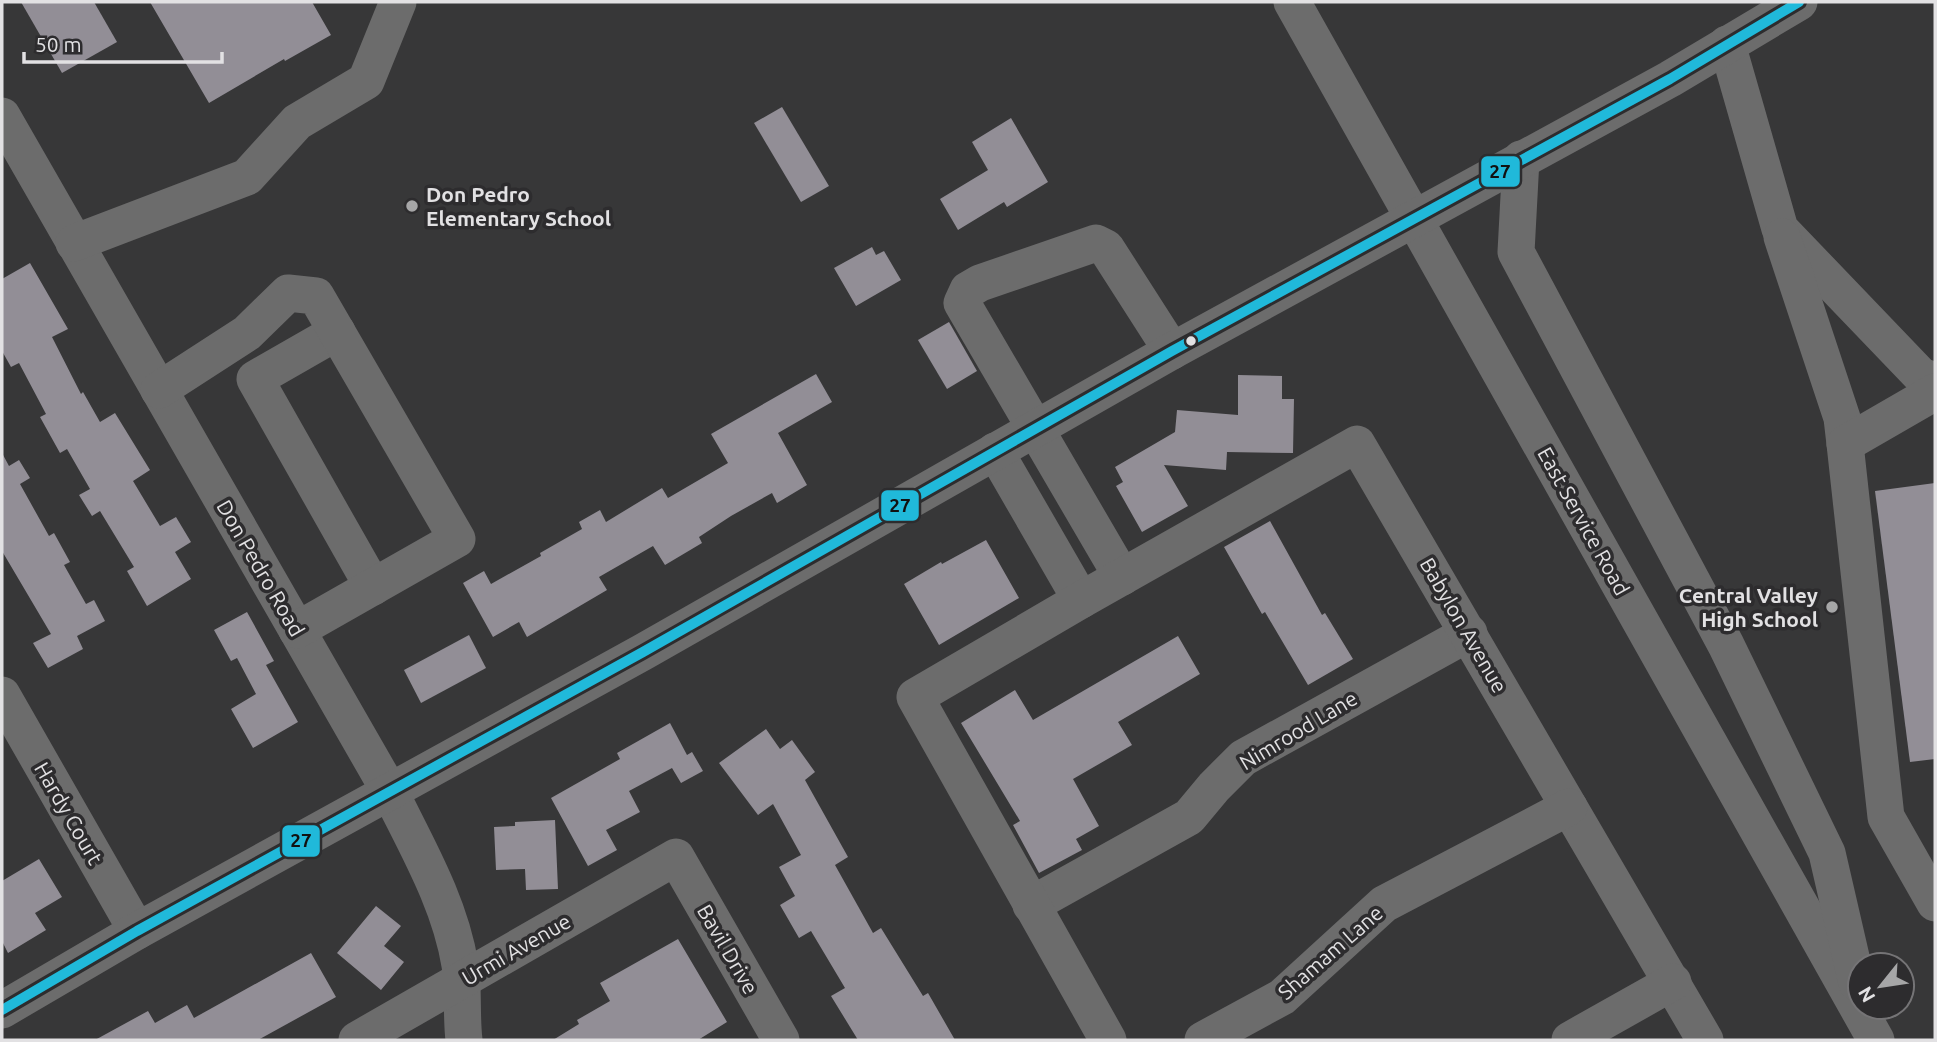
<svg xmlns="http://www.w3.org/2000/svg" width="1937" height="1042" font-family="Ubuntu,sans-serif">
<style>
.building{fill:#928e96}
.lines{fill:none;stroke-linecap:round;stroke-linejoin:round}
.minor{stroke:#6c6c6c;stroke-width:37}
.bus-1-casing{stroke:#2d2c2e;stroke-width:16}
.bus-1{stroke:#20b9da;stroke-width:10}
.poi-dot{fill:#a6a6a7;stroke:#2d2c2e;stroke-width:2.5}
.bus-dot{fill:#e2e1e3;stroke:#2d2c2e;stroke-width:2.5}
.labels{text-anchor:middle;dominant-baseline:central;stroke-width:7;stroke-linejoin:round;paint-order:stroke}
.poi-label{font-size:21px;font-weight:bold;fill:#e2e1e3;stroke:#2d2c2e;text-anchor:start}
.street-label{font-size:21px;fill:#e2e1e3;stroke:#2d2c2e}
.line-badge{stroke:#2d2c2e;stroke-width:2.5}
.pale-badge-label{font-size:19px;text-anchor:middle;font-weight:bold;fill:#111}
</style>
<rect width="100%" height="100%" fill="#373738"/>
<g class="building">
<polygon points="21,2 94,2 117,42 62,73"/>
<polygon points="150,2 312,2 331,35 285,61 284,59 209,103"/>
<polygon points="782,107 829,186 801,202 754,123"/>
<polygon points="1011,118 1048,182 1007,207 1004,202 958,230 940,199 988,170 972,142"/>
<polygon points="872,247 876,255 884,251 901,280 856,306 834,268"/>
<polygon points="30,263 68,329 52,337 81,394 83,392 100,422 115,413 150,470 133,481 160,526 176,517 191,542 175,552 191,579 147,606 127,571 134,567 100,511 92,516 79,495 90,489 67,449 60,453 40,417 46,414 19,363 11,367 2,351 2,279"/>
<polygon points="949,322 977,371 947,389 918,340"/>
<polygon points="816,374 832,402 778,433 807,485 777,503 772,493 731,516 699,537 702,543 665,565 653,546 599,577 607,590 527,637 519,622 493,637 463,583 484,571 491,584 541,556 540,553 582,529 579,522 600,510 606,522 662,488 668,498 728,463 711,434"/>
<polygon points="1238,375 1282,376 1282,399 1294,399 1293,453 1227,452 1226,470 1164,465 1188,506 1142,532 1116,486 1123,482 1115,467 1175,432 1177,410 1238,415"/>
<polygon points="2,453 9,466 19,460 30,478 20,484 49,536 54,533 70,562 64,565 86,604 94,600 105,621 77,636 83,649 48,668 33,643 51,634 2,551"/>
<polygon points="1935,483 1935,759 1910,762 1875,491"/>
<polygon points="1270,521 1322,615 1325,613 1353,659 1308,685 1265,612 1262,614 1224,547"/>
<polygon points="986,540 1019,598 939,645 904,584 941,562 942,564"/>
<polygon points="247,612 274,661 266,665 298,722 253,748 231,709 256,694 237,658 231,661 214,630"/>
<polygon points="469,635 486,668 421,703 404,670"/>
<polygon points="1178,636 1200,674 1118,722 1132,745 1073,779 1099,826 1076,839 1082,850 1039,873 1013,825 1020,821 961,723 1015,690 1033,720"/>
<polygon points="670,723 687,755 692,752 703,771 681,783 672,768 629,791 640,812 606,830 617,850 588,866 551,798 620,759 617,753"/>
<polygon points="766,729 780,749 792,740 815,772 805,780 848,857 835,865 873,933 881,928 923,996 928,993 955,1040 858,1040 831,996 845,988 811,931 799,938 780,905 795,896 779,867 801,855 773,804 758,815 719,763"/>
<polygon points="555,820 558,889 526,890 525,869 496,870 494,827 515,826 515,822"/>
<polygon points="39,859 62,897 35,913 46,930 8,953 2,941 2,881"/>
<polygon points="376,906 401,926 384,946 404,962 381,990 337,953"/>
<polygon points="678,939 727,1022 698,1040 553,1040 579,1024 577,1020 610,1001 600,983"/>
<polygon points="311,953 336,997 258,1040 95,1040 148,1011 155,1023 187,1005 194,1018"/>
</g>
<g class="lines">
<g class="minor">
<polyline points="1292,2 1876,1040"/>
<polyline points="1727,44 1780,229 1921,376 1935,381"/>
<path d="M2 116 390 792C417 847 450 903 460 965 464 990 461 1015 464 1040"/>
<polyline points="1521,159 1516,252 1726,645 1827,853 1857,983"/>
<polyline points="1782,237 1842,418 1845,444"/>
<polyline points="74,243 247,177 297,122 366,81 398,2"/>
<polyline points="337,332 255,379 373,587"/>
<polyline points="159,390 247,333 288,293 316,296 457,539 297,630"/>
<polyline points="1935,392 1845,444 1886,817 1935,903"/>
<polyline points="995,451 1081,600"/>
<polyline points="1122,577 962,303 968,290 980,283 1096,243 1106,248 1172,351"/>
<polyline points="2,695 137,931"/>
<polyline points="1031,905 1189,817 1214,787 1243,758 1469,633"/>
<polyline points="2,1010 137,931 643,652 1172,351 1670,79 1799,2"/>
<polyline points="357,1040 676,857 781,1040"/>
<polyline points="1108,1040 915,697 1081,600 1357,444 1705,1040"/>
<polyline points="1203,1040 1282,997 1384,904 1569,807"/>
<polyline points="1570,1040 1673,982"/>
</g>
<defs>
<polyline id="bus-1" points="2,1010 137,931 643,652 1172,351 1670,79 1799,2"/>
</defs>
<use href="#bus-1" class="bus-1-casing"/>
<use href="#bus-1" class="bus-1"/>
</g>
<g class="poi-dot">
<circle cx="412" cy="206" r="7"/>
<circle cx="1832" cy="607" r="7"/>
</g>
<circle class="bus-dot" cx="1191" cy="341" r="6"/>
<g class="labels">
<g class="poi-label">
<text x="426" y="194">Don Pedro<tspan x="426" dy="24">Elementary School</tspan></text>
<text x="1818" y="595" text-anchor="end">Central Valley<tspan x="1818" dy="24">High School</tspan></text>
</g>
<g class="street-label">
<text transform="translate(1584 521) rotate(61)">East Service Road</text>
<text transform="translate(261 568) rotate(60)">Don Pedro Road</text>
<text transform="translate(1464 625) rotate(60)">Babylon Avenue</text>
<text transform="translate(1298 730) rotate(-31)">Nimrood Lane</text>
<text transform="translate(69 813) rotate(60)">Hardy Court</text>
<text transform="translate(516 949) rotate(-30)">Urmi Avenue</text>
<text transform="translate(728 949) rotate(60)">Bavil Drive</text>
<text transform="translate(1330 952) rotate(-41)">Shamam Lane</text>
</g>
</g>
<g class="line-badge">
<rect x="1480" y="155" width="41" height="33" rx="7" fill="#20b9da"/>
<rect x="880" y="489" width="40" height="33" rx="7" fill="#20b9da"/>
<rect x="281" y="824" width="40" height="34" rx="7" fill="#20b9da"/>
</g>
<g class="pale-badge-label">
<text x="1500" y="178">27</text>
<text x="900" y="512">27</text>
<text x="301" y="847">27</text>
</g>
<rect width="1937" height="1042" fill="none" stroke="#e2e1e3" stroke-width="7"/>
<g transform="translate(1881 986) rotate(240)"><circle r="33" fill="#2d2c2e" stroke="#757476" stroke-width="2"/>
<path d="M0-5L12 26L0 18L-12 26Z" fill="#a6a6a7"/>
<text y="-10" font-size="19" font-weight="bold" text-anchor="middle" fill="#e2e1e3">N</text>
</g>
<path d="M24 52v10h198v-10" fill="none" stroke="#e2e1e3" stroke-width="3.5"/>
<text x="35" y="52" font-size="21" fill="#e2e1e3" stroke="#2d2c2e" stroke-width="5" paint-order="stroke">50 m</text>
</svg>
